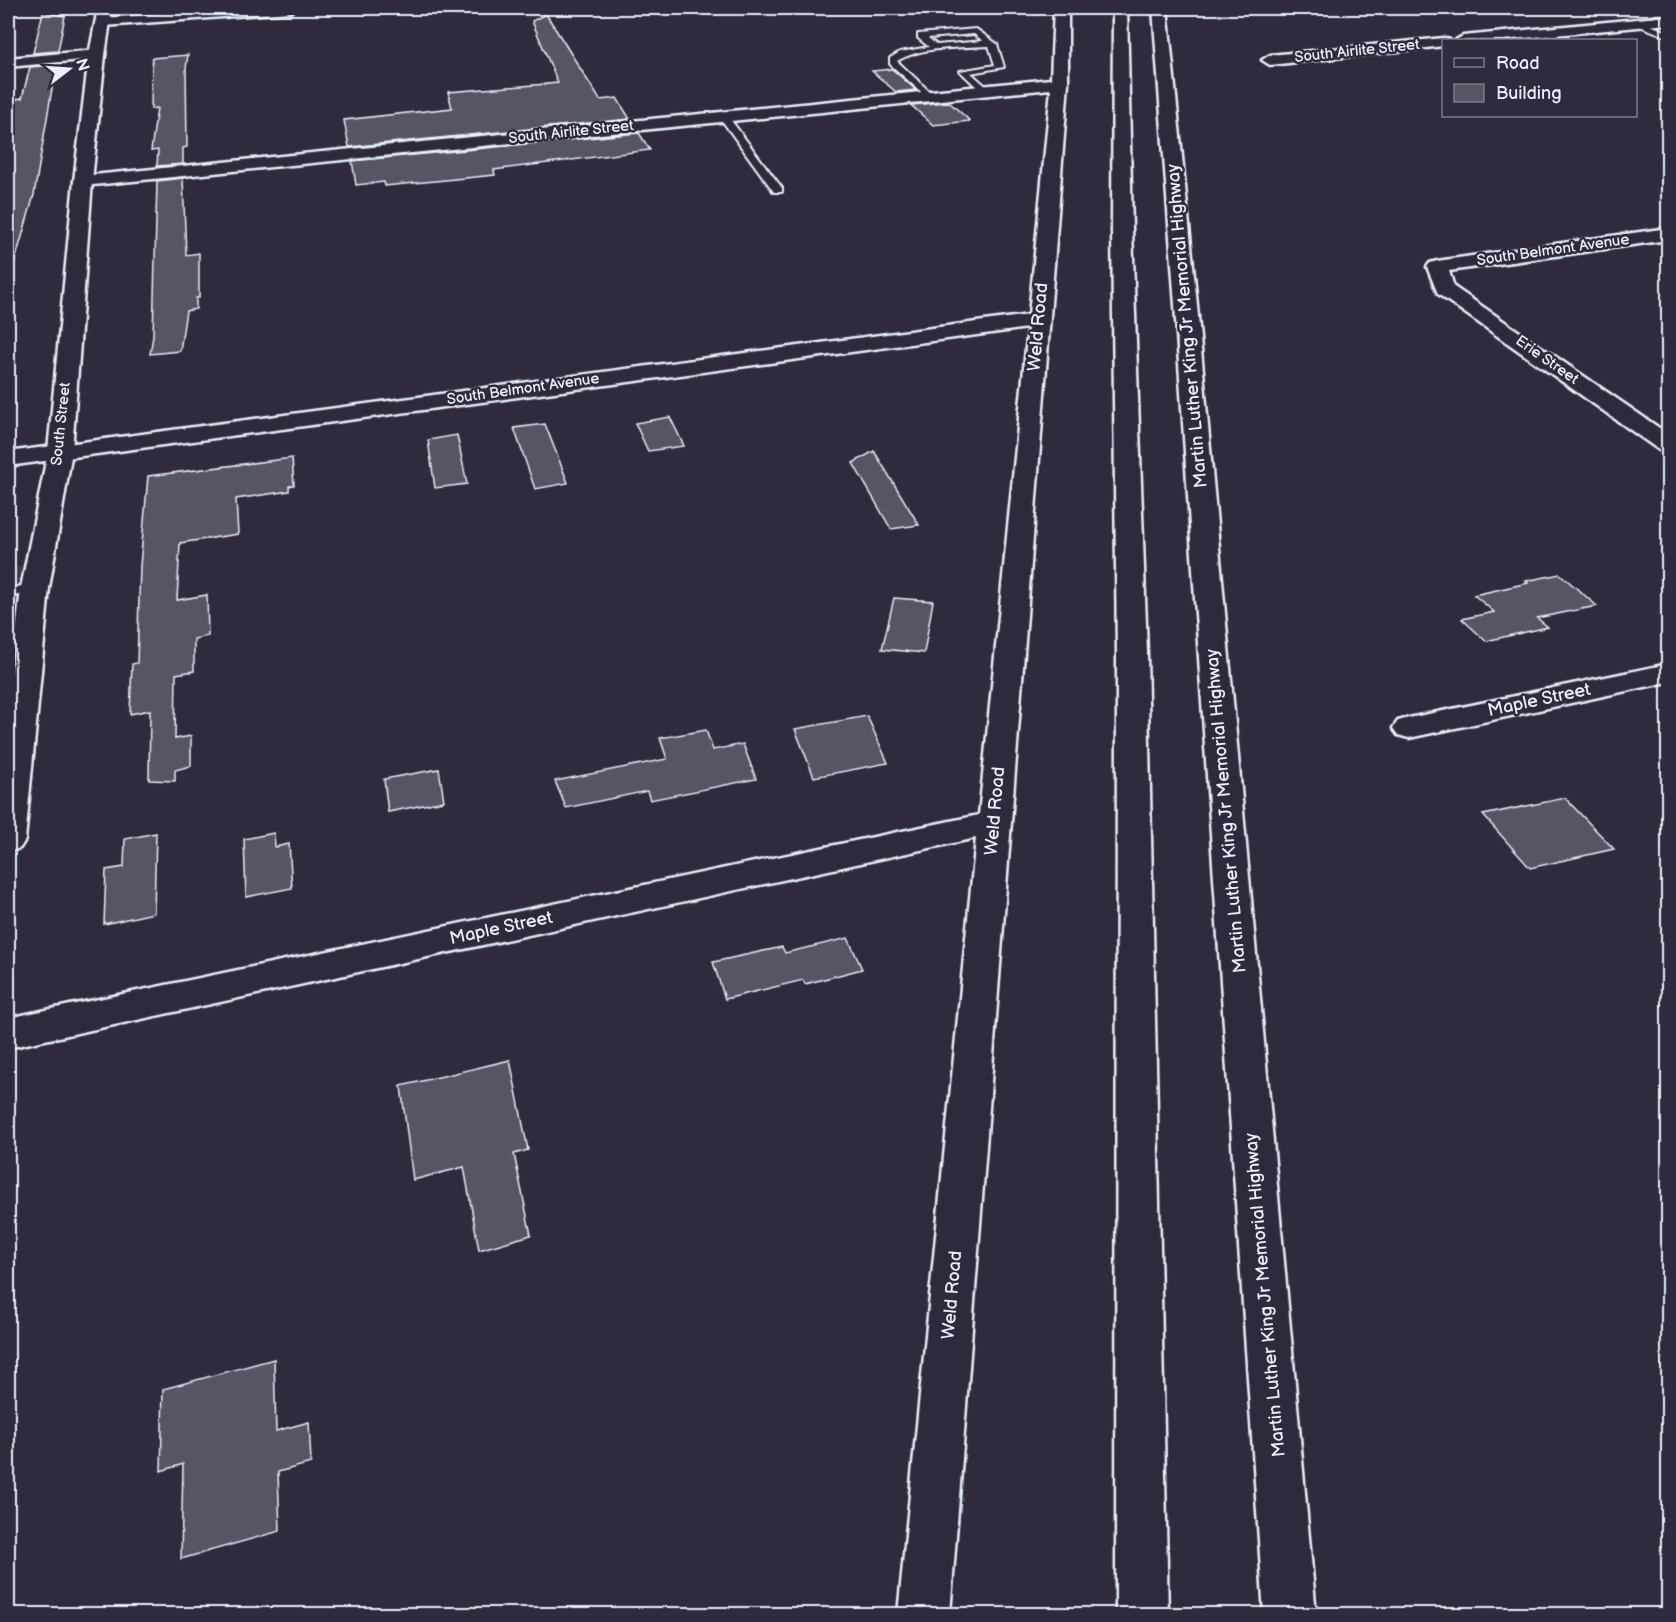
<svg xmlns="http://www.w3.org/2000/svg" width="1676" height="1622" font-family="'Balsamiq Sans',sans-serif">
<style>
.built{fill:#3b3749}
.building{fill:#575565;stroke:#e8f1f8;stroke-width:1.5}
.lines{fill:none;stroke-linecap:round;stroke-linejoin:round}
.lane-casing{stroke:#e8f1f8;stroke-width:4}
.street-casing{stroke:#e8f1f8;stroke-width:5}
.secondary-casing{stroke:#e8f1f8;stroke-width:5}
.highway-casing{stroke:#e8f1f8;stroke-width:5}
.lane{fill:#2f2a3d;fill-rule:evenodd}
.street{fill:#2f2a3d;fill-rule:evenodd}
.secondary{fill:#2f2a3d;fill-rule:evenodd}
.highway{fill:#2f2a3d;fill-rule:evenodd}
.labels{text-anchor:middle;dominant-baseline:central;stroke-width:5;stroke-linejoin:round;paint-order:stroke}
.far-street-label{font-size:15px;fill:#e8f1f8;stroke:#2f2a3d}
.street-label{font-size:18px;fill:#e8f1f8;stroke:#2f2a3d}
</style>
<rect width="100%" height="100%" fill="#2f2a3d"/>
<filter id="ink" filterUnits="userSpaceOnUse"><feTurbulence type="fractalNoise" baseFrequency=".0167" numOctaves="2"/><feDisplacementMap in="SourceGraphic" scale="12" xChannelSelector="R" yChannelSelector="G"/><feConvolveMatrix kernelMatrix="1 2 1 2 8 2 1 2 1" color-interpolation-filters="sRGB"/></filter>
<g filter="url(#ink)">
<polygon class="built" points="30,564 8,751 8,567"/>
<g class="building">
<polygon points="43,12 65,16 58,51 33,53"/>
<polygon points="546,14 600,100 617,98 630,119 349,147 344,120 452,108 448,92 558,83 532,21"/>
<polygon points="188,55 186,68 187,147 183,148 183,164 157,166 158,150 151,151 157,108 151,109 152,58"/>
<polygon points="56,65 34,195 15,261 8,260 8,185 12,165 8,165 8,132 16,99 22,98 30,67"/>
<polygon points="892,69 916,90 896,92 872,71"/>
<polygon points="949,102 970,121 933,125 911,105"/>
<polygon points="639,133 650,150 494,170 495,175 385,186 384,182 356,185 352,161"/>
<polygon points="183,178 186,255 199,253 199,298 196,298 196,309 186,311 180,351 150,354 153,336 157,181"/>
<polygon points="670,417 684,446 648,451 635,423"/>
<polygon points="545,424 568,483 535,489 514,428"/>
<polygon points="457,435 467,484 435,488 428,440"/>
<polygon points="874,451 919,525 891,529 853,463"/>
<polygon points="292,458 294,485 289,486 289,491 236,499 238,534 180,543 177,600 207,595 208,636 194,639 194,671 176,674 175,739 191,736 191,766 175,770 175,781 149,780 150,710 130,714 132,664 137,663 140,566 148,476"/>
<polygon points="1560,574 1597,606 1537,618 1548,627 1486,641 1462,619 1494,612 1474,595 1528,583 1526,581"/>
<polygon points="894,598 933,601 924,653 882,649"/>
<polygon points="867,716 888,763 814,777 795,729"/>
<polygon points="706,730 713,750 743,744 756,779 650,800 647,791 566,808 555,781 667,759 660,738"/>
<polygon points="439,769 444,801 388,812 384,779"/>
<polygon points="1565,798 1614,849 1530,868 1483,815"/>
<polygon points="156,833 154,913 104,924 106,870 124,867 125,839"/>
<polygon points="274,833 275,847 289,844 292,888 246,897 244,839"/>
<polygon points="848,938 862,969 805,984 803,980 725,999 713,962 782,947 785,953"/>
<polygon points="510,1060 528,1150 514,1154 531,1235 479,1250 464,1167 413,1180 401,1086"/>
<polygon points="274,1359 276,1431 309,1422 311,1463 278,1472 280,1531 181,1559 183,1464 161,1471 163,1389"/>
</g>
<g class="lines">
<defs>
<g id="lane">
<polygon points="1640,21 1668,32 1668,37 1637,25 1636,23"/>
<path d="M976 29 997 44 1004 67 971 73 988 88V92H982L960 71 995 65 989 46C960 48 922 46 897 61L931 93 932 95 928 98 890 64V58L900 52 929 47 918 38V34ZM974 34 983 41 937 45 928 38Z"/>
<polygon points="721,115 727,115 782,188 782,192 774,192 721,119"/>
<polygon points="35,583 43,588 40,591 8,597 8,589"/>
</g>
<g id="street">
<polygon points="241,8 297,8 290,12 104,26 97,22 104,18"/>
<polygon points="1028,8 1043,8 1044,9 1037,13"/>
<polygon points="1054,8 1068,8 1068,83 950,1614 898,1614 976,838 8,1048 8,1018 979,815 1028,328 8,466 8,452 1029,315 1051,89 83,186 77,185 74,181 77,177 83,176 1051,79"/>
<polygon points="1668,16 1668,24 1503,40 1456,40 1463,36"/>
<polygon points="1444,38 1450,40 1444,40 1444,46 1270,65 1262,60 1270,55"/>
<polygon points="97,50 105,55 102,58 8,67 8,58"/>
<polygon points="1668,228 1668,240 1449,271 1454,287 1668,434 1668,452 1659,450 1438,294 1427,267 1430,263 1437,261"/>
<polygon points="1668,664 1668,682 1409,738 1398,735 1393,728 1398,721 1409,718"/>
</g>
<polygon id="secondary" points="98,8 112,8 105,55 92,181 72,451 49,588 25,840 20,848 8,852 8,703 21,588 48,451 74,181 89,55"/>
<g id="highway">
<polygon points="1113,8 1127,8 1132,229 1147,653 1168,1614 1116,1614 1117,653 1112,229"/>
<polygon points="1153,8 1167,8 1197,305 1316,1614 1264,1614 1175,305"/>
</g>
</defs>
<use href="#lane" class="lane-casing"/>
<use href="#street" class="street-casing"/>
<use href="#secondary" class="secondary-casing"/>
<use href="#highway" class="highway-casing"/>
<use href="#lane" class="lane"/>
<use href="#street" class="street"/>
<use href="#secondary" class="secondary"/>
<use href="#highway" class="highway"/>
</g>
</g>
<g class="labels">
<g class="far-street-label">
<text transform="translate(1357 51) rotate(-6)">South Airlite Street</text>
<text transform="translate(571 132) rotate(-6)">South Airlite Street</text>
<text transform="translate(1553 250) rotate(-8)">South Belmont Avenue</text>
<text transform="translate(1547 360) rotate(35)">Erie Street</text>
<text transform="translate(523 389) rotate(-8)">South Belmont Avenue</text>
<text transform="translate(61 424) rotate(-84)">South Street</text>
</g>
<g class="street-label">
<text transform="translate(1187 326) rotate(-95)">Martin Luther King Jr Memorial Highway</text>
<text transform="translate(1038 327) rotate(-85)">Weld Road</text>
<text transform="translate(1539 700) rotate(-12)">Maple Street</text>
<text transform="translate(995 811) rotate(-85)">Weld Road</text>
<text transform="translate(1226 811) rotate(-95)">Martin Luther King Jr Memorial Highway</text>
<text transform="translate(501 928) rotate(-12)">Maple Street</text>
<text transform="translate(952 1295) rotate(-85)">Weld Road</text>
<text transform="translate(1265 1295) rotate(-95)">Martin Luther King Jr Memorial Highway</text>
</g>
</g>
<rect width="1676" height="1622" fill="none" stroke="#2f2a3d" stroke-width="30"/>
<rect x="15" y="15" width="1646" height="1592" fill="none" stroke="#e8f1f8" stroke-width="2" filter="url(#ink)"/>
<rect x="1442" y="39" width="195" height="78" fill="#2f2a3d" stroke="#797a88" stroke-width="1.5"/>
<rect x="1454" y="58" width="30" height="9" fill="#2f2a3d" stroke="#797a88" stroke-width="1.5"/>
<text x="1496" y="69" font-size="18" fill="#e8f1f8">Road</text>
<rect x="1454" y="84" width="30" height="18" fill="#575565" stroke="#797a88" stroke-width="1.5"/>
<text x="1496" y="99" font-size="18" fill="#e8f1f8">Building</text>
<g transform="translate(69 69) rotate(73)" stroke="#2f2a3d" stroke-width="4.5" paint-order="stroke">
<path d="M0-4.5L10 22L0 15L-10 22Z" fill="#e8f1f8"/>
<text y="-9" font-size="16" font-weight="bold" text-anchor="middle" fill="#e8f1f8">N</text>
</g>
</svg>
